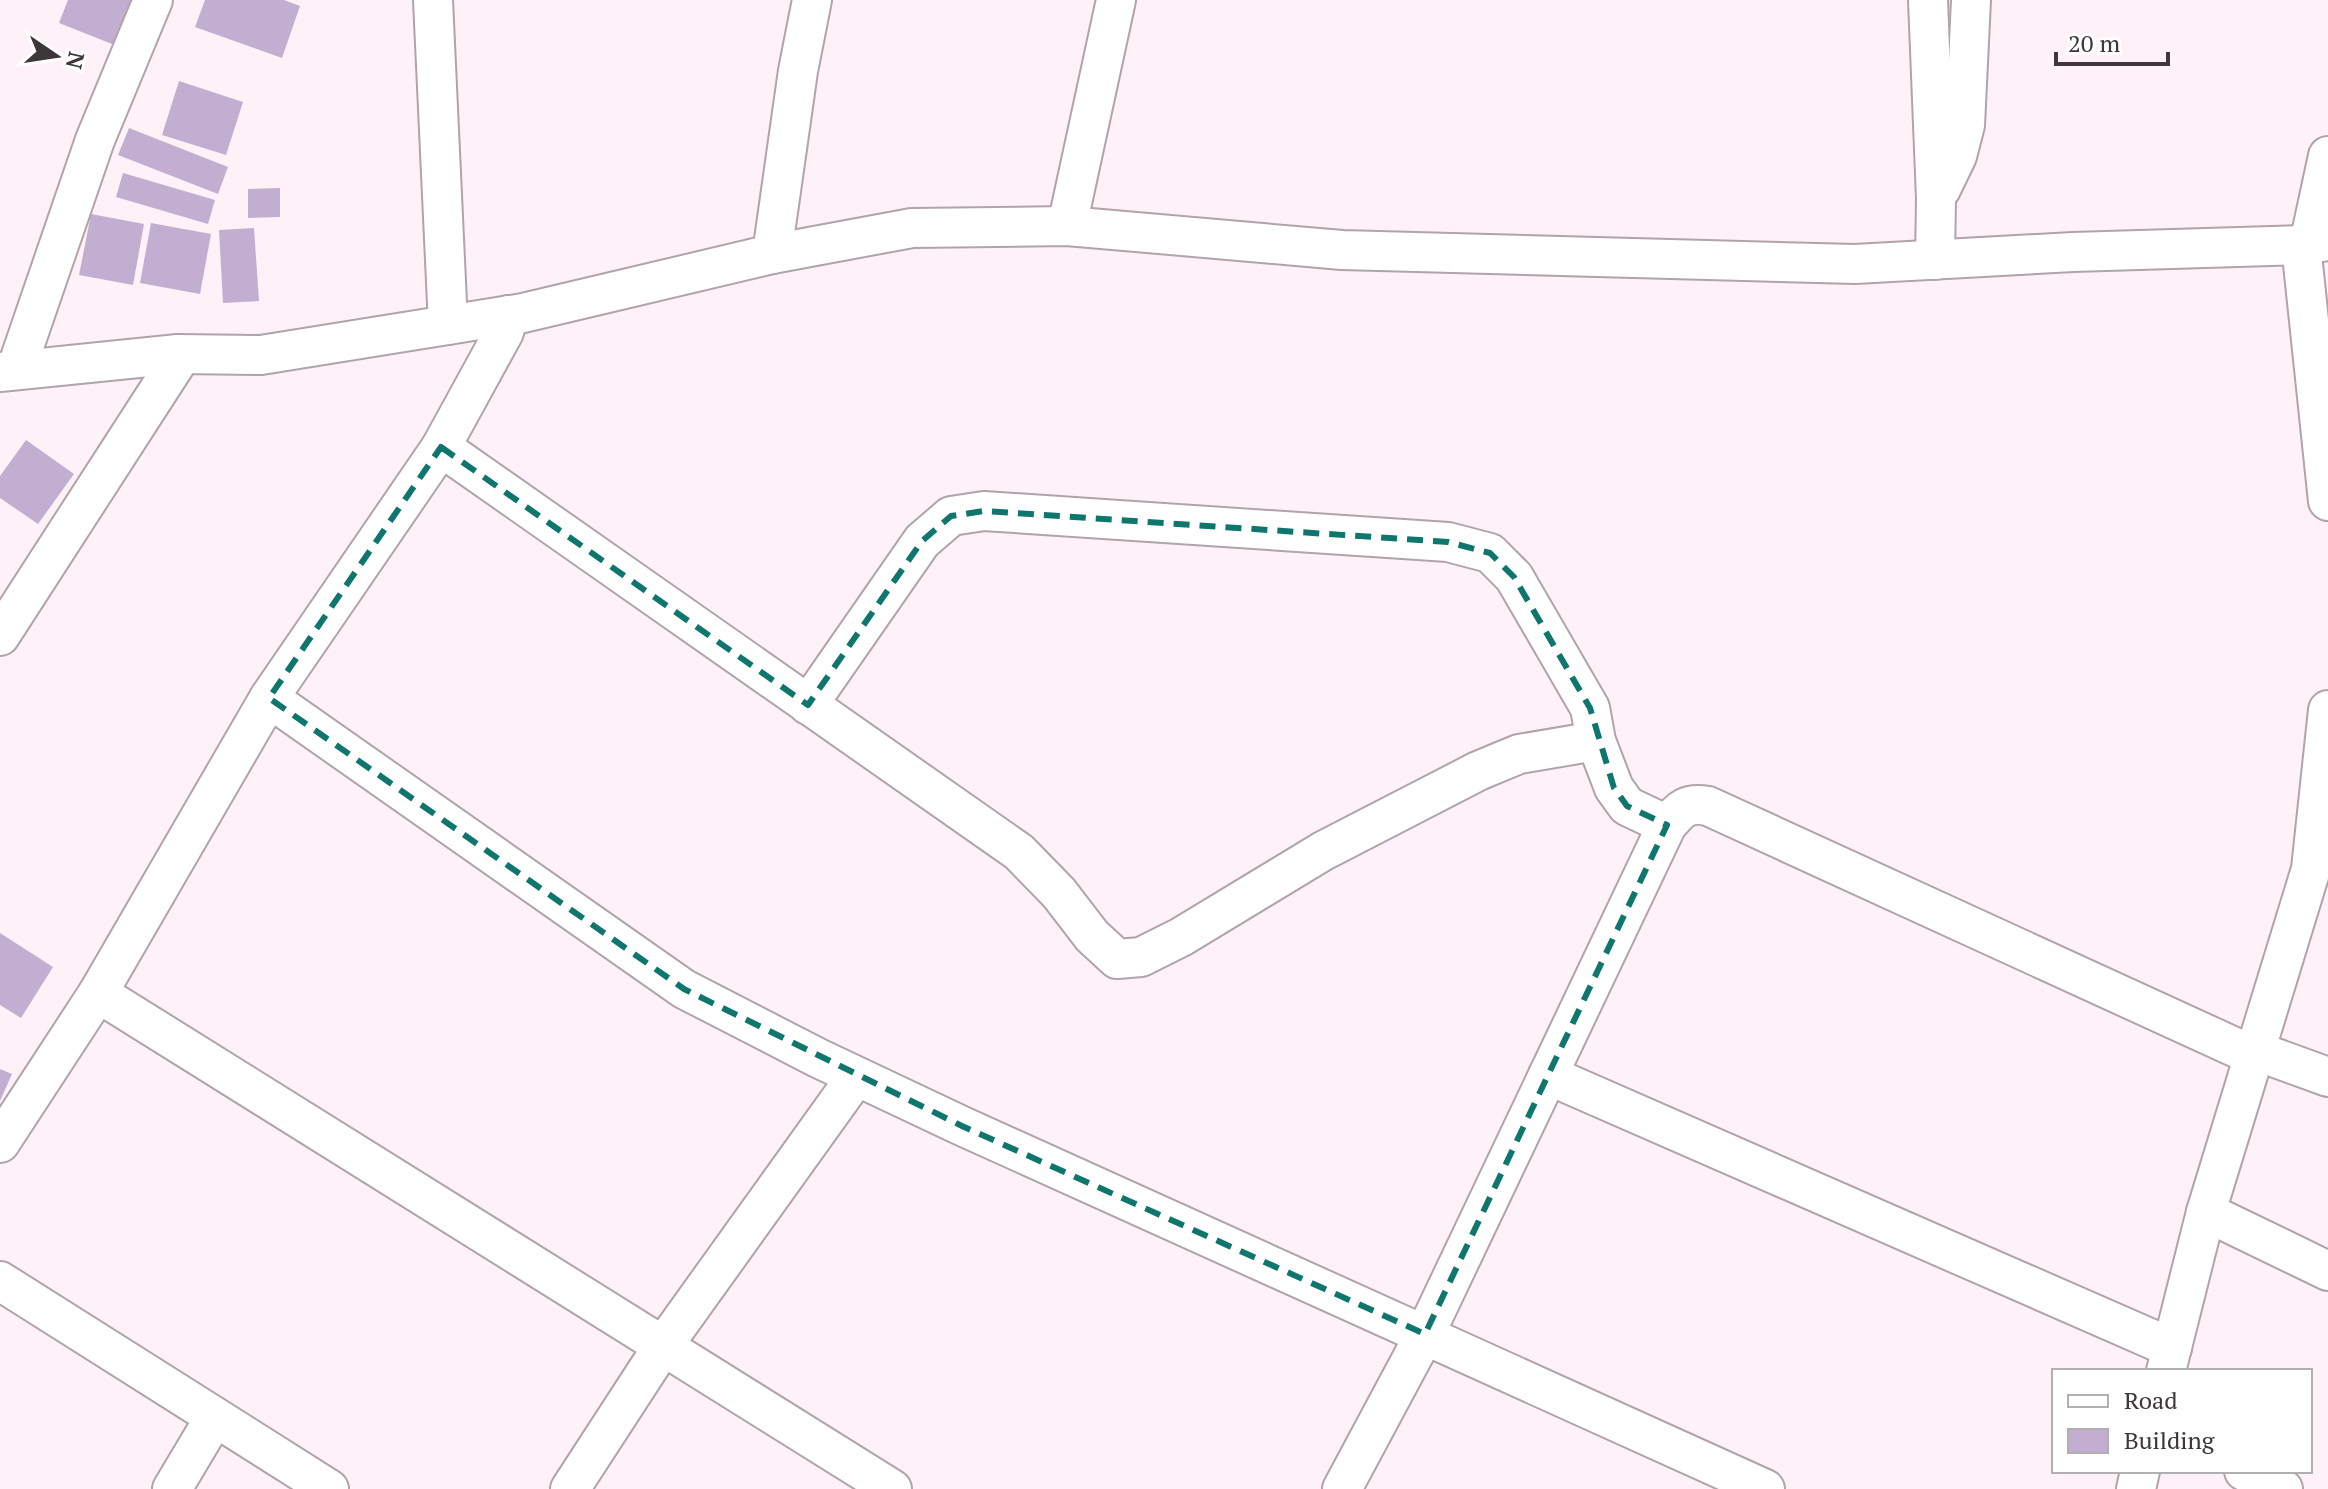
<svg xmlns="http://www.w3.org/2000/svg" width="2328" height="1489" font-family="'PT Serif',serif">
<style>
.building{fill:#c2aed1}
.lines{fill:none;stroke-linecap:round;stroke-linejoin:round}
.minor-casing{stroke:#b0a3aa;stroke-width:42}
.minor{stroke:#fff;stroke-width:38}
.marked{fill:none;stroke:#0f766e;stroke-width:6;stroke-dasharray:16 10;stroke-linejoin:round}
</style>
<rect width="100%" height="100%" fill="#fef2f8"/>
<g class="building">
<polygon points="68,0 135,0 117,46 59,23"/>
<polygon points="205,0 284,0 300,6 282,58 195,27"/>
<polygon points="179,81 243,102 226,155 162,135"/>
<polygon points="129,128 228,167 218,194 118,155"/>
<polygon points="123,173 215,200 208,224 116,197"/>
<polygon points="280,188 280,217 248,218 248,189"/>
<polygon points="91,214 144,224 133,285 79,275"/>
<polygon points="151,223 211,234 200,294 140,283"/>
<polygon points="254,228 259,301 223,303 219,230"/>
<polygon points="26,440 74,474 38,524 0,498 0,476"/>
<polygon points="0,933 53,967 21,1018 0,1005"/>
<polygon points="0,1069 12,1074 0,1101"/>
</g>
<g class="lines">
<defs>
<g id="minor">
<polyline points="433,0 448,325"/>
<polyline points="1928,0 1936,199 1935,260"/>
<polyline points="1941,189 1957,156 1965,125 1971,0"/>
<polyline points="1067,226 1116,0"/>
<polyline points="2309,244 2328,156"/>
<polyline points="2301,245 2328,501"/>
<polyline points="772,254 798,71 812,0"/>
<polyline points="16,370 95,140 153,0"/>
<polyline points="0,372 178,354 261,355 523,313 772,254 912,228 1067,226 1342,250 1855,264 2073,252 2301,245 2328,241"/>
<polyline points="441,447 1019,852 1059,893 1092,936 1117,959 1141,957 1181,937 1323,851 1478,771 1519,754 1596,741"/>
<polyline points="0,636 175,365 178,354"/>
<polyline points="269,698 684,989 818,1058 962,1126 1765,1489"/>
<polyline points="808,705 922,541 951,516 984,511 1448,542 1490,553 1514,577 1590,708 1596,741 1614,788 1627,806 1667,825"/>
<polyline points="98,993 892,1489"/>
<polyline points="1548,1075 2172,1348"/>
<polyline points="0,1143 98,993 269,698 441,447 504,332 509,315"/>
<polyline points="2206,1212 2328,1271"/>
<polyline points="0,1281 329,1489"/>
<polyline points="2166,1371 2206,1212 2311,869 2328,710"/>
<polyline points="2244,1471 2283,1489"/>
<polyline points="172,1489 215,1417"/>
<polyline points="570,1489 663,1346 856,1077"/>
<path d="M1342 1489 1425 1334 1667 825C1681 809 1686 802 1708 806L2254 1056 2262 1053 2328 1077"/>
<polyline points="2136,1489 2140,1471"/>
</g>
</defs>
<use href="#minor" class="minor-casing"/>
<use href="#minor" class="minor"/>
</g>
<path class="marked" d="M441 447 808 705 922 541 951 516 984 511 1448 542 1490 553 1514 577 1590 708 1614 788 1627 806 1667 825 1425 1334 962 1126 684 989 269 698Z"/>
<rect x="2052" y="1369" width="260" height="104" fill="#ffffff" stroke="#b1afb0" stroke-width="2"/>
<rect x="2068" y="1395" width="40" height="12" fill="#ffffff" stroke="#b1afb0" stroke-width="2"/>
<text x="2124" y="1409" font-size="24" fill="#3d373a">Road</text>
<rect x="2068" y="1429" width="40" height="24" fill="#c2aed1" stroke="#b1afb0" stroke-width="2"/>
<text x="2124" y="1449" font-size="24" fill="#3d373a">Building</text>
<g transform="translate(56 56) rotate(103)" stroke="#ffffff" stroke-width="6" paint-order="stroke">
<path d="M0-6L14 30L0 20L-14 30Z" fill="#3d373a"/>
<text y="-12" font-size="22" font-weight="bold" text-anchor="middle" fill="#3d373a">N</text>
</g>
<path d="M2056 52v12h112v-12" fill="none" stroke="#3d373a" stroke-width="4"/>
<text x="2068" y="52" font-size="24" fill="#3d373a" stroke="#ffffff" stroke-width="6" paint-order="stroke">20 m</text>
</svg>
